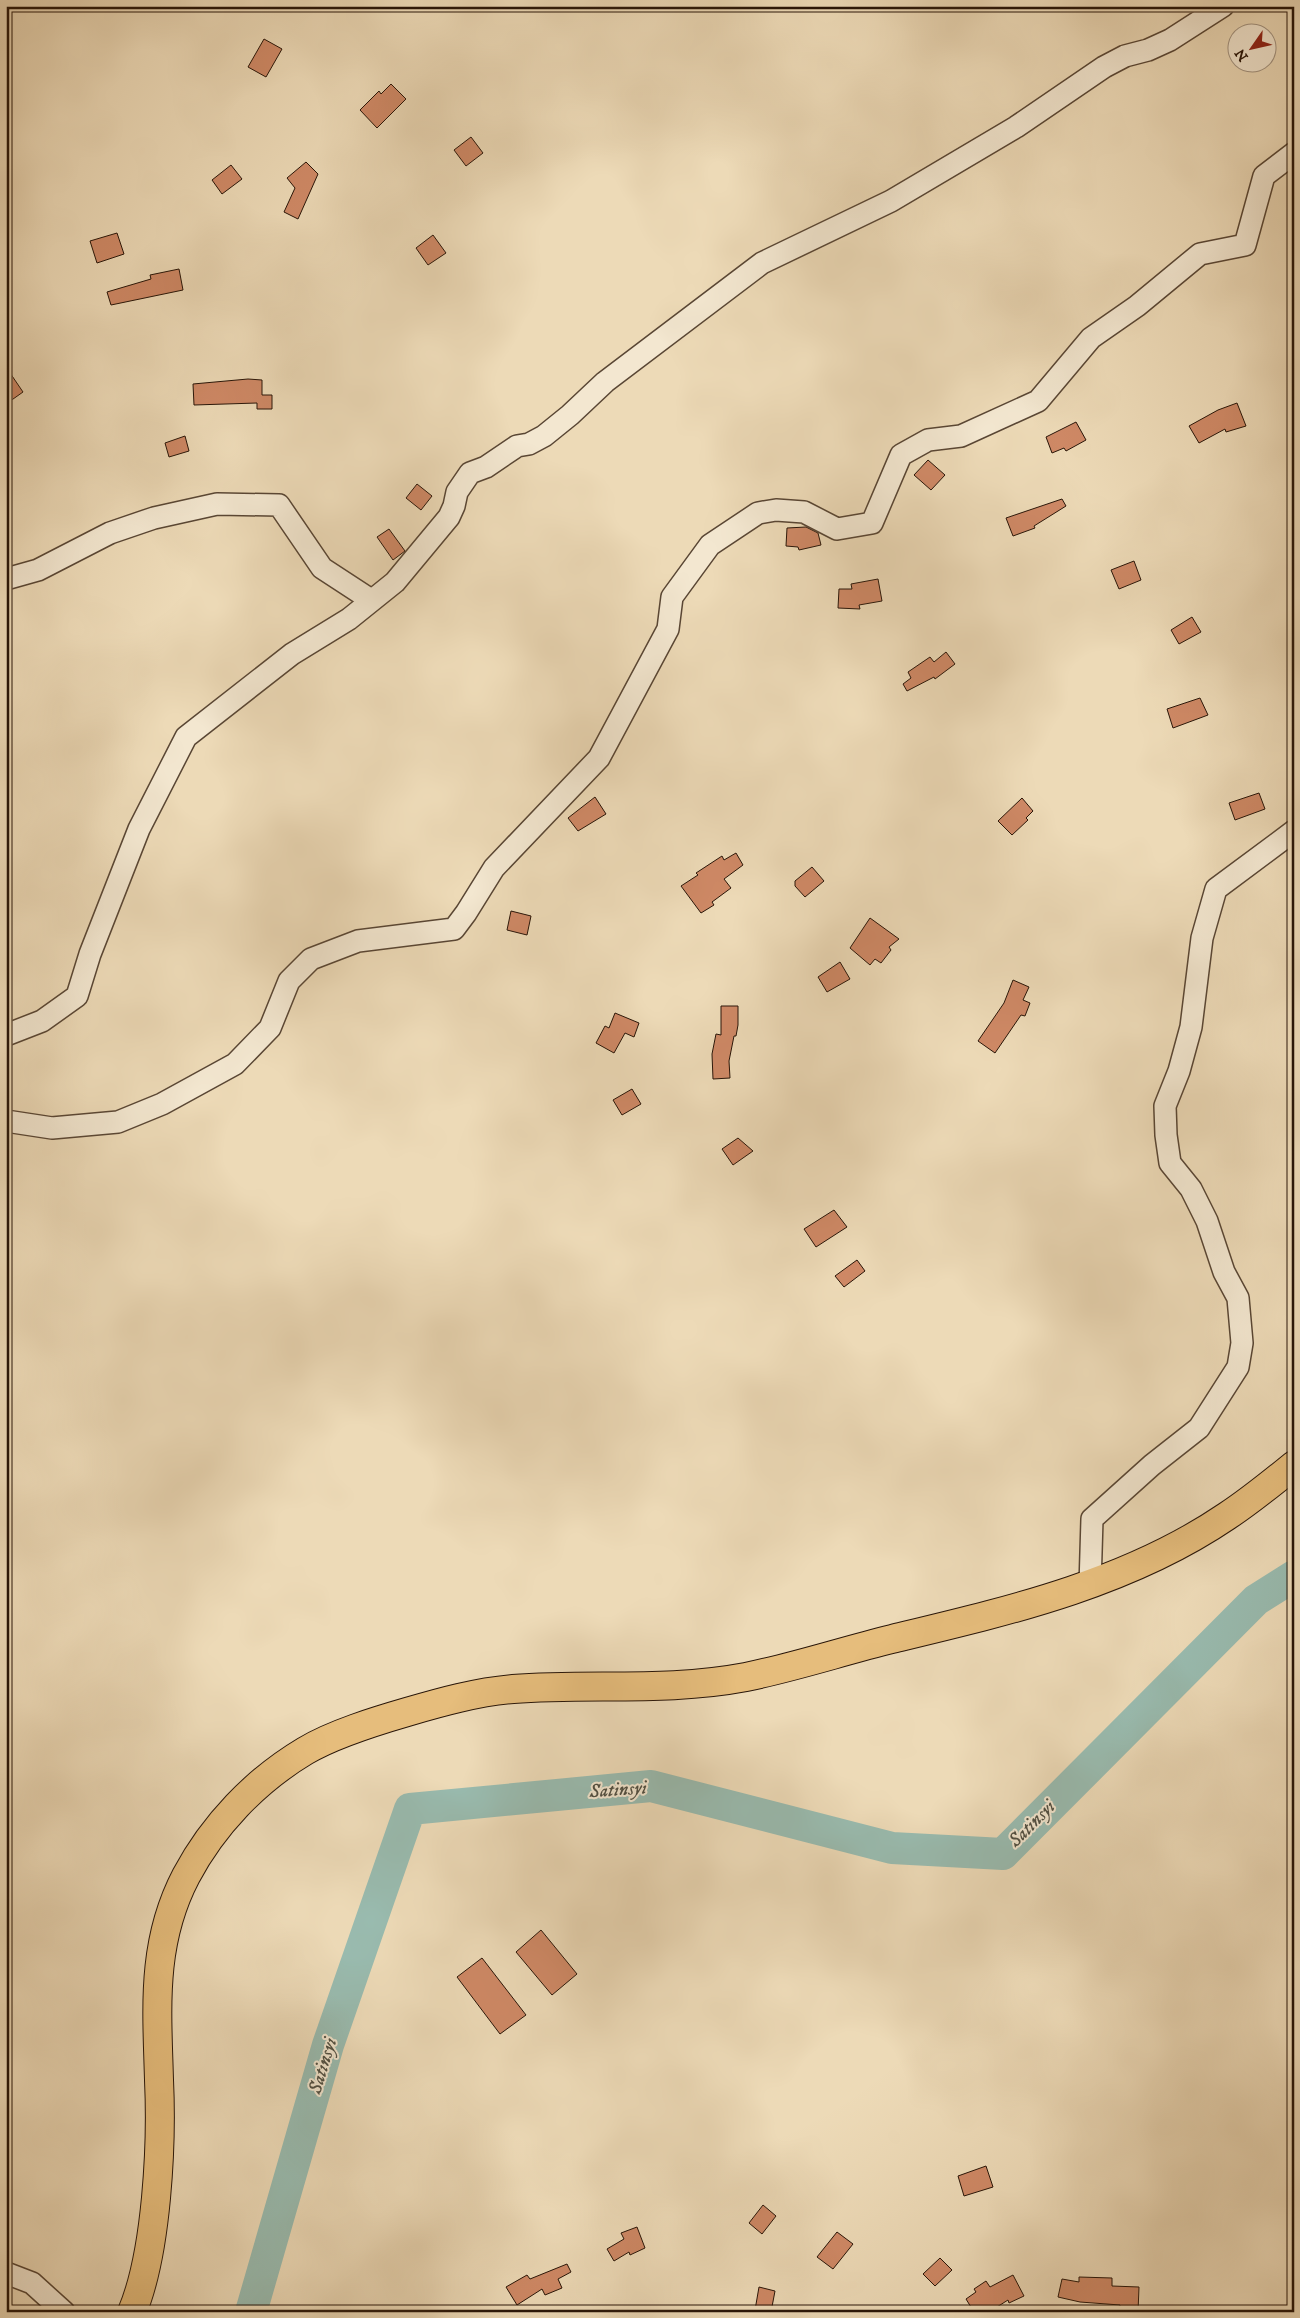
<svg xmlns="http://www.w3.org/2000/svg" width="1300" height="2318" font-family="'IM FELL DW Pica',serif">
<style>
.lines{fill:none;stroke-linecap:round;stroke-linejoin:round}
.river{stroke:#99bbaf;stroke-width:32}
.building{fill:#cf8966;stroke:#281508}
.minor-casing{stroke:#594634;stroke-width:24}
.primary-casing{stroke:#281508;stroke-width:30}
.minor{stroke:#f3e7d0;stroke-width:21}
.primary{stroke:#e6bd7c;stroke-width:28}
.labels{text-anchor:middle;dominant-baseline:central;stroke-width:4;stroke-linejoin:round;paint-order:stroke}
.water-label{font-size:19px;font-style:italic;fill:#504f42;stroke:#f3e7d0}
</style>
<rect width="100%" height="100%" fill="#eddab7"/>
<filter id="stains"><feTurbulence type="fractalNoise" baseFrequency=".004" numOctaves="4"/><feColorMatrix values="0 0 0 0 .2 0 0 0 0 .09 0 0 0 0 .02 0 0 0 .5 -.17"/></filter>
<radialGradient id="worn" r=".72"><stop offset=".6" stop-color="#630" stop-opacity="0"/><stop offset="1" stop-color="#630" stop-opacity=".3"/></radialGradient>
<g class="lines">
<polyline class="river" points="251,2312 328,2045 410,1809 651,1786 892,1848 1003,1854 1256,1600 1294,1576"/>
</g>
<g class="building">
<polygon points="264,39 282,49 266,77 248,67"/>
<polygon points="391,84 406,99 377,128 360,110 379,91 381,94"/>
<polygon points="471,137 483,153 466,166 454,150"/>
<polygon points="306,162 318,174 298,219 284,212 295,188 287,178"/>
<polygon points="231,165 242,179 222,194 212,180"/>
<polygon points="117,233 124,254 97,263 90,241"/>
<polygon points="433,235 446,253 428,265 416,248"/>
<polygon points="179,269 183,290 111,305 107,292 151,279 150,275"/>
<polygon points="6,367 23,392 6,404"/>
<polygon points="248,379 262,380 262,395 272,395 272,409 257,409 257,403 194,405 193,384"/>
<polygon points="1237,403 1246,426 1226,432 1225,429 1199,443 1189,426 1218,410"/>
<polygon points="1076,422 1086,440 1066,451 1064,448 1052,453 1046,437"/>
<polygon points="185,436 189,451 169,457 165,443"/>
<polygon points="928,460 945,475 931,490 914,475"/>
<polygon points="417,484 432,496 421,510 406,498"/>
<polygon points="1062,499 1066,506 1034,526 1035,528 1013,536 1006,518"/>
<polygon points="806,527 818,533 821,545 799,550 798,547 786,546 787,528"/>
<polygon points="389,529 405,551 393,560 377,537"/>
<polygon points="1134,561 1141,580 1119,589 1111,570"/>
<polygon points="878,579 882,601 859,605 860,609 838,608 839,589 852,589 851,584"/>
<polygon points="1192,617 1201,632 1179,644 1171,630"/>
<polygon points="946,652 955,664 935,679 934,677 907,691 903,684 911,678 908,672 930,657 934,662"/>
<polygon points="1200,698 1208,715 1173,728 1167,709"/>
<polygon points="1259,793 1265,809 1235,820 1229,803"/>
<polygon points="595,797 606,814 578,831 568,818"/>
<polygon points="1022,798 1033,811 1026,818 1028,820 1012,835 998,821"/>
<polygon points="736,853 743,865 724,879 731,888 712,902 714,905 701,913 681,886 698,875 696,873 722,856 724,860"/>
<polygon points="812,867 824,881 805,897 795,886 795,881"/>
<polygon points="511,911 531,916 527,935 507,930"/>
<polygon points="870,918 899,939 889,947 891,950 881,963 875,959 870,965 850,948"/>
<polygon points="840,962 850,979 827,992 818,977"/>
<polygon points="1013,980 1029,987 1023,1000 1030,1003 1025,1016 1021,1015 995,1053 978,1041 1004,1003"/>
<polygon points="721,1006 738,1006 738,1025 736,1036 734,1036 729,1061 730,1078 713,1079 712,1054 716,1034 721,1035"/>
<polygon points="615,1013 639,1023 634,1037 625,1033 614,1053 596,1043 605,1026 609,1028"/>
<polygon points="632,1089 641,1104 622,1115 613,1100"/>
<polygon points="738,1138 753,1151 733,1165 722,1149"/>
<polygon points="834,1210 847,1227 816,1247 804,1229"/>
<polygon points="857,1260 865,1271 844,1287 835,1276"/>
<polygon points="541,1930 577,1974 552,1995 516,1952"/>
<polygon points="482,1958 526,2015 500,2034 457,1977"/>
<polygon points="986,2166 993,2187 964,2196 958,2176"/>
<polygon points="763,2205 776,2216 762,2234 749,2223"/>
<polygon points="637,2227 645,2248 630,2255 629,2252 614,2261 607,2249 624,2239 621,2233"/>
<polygon points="837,2232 853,2244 833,2269 817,2257"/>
<polygon points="940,2258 952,2270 935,2286 923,2274"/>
<polygon points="567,2264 571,2272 558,2279 562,2288 545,2295 542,2289 517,2305 506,2287 527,2275 530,2279"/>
<polygon points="1013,2275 1024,2296 1009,2303 1008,2300 989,2312 974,2312 966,2299 976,2292 974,2289 986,2281 990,2287"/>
<polygon points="1079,2277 1112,2278 1112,2286 1139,2287 1138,2312 1119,2312 1120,2305 1080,2302 1058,2297 1062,2279 1079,2282"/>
<polygon points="759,2287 775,2291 771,2312 755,2310"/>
</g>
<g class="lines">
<defs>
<g id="minor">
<polyline points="6,579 38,570 110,533 154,518 217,504 279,505 322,568 371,600"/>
<polyline points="6,1035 42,1021 77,996 90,954 139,829 186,737 292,654 349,619 395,582 449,517 454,506 457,492 470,473 486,467 517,446 529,444 544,436 570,415 605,382 762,263 891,201 1016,127 1104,67 1125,56 1148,50 1170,40 1223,6"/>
<polyline points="6,1121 52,1128 118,1122 162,1104 235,1064 270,1028 289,981 311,959 358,941 454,929 466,913 494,868 599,758 668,629 672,597 710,545 758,513 776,510 804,512 837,529 872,523 901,455 928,440 961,436 1038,401 1091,338 1137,306 1200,254 1245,245 1264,176 1294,153"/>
<polyline points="1090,1586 1092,1519 1152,1465 1199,1428 1238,1367 1242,1343 1238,1298 1224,1272 1207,1221 1191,1189 1170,1163 1166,1135 1165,1106 1179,1071 1191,1027 1202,938 1216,889 1294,831"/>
<polyline points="6,2273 32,2283 64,2312"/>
</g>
<path id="primary" d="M132 2312C157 2253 162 2144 159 2080 157 2008 151 1943 186 1876 213 1825 255 1781 305 1751 333 1734 376 1721 407 1712 441 1702 477 1692 513 1689 592 1683 667 1692 746 1677 795 1667 843 1651 892 1639 1008 1611 1127 1584 1227 1516 1250 1501 1272 1483 1294 1465"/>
</defs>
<use href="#minor" class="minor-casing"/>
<use href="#primary" class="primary-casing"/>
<use href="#minor" class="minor"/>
<use href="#primary" class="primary"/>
</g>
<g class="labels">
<g class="water-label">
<text transform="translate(618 1790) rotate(-4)">Satinsyi</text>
<text transform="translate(1032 1824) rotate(-45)">Satinsyi</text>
<text transform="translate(323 2066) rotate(-73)">Satinsyi</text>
</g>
</g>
<rect width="1300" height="2318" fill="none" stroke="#eddab7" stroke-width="25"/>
<rect x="8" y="8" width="1285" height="2303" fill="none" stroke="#281508" stroke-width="2.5"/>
<rect x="12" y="12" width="1275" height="2293" fill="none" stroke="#281508"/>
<g transform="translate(1252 48) rotate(236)"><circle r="24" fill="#f3e7d0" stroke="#a29380"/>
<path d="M0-4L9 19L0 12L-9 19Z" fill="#8f2418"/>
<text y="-8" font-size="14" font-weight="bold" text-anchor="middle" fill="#281508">N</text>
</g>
<rect width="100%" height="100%" filter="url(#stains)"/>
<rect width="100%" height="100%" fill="url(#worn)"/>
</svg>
